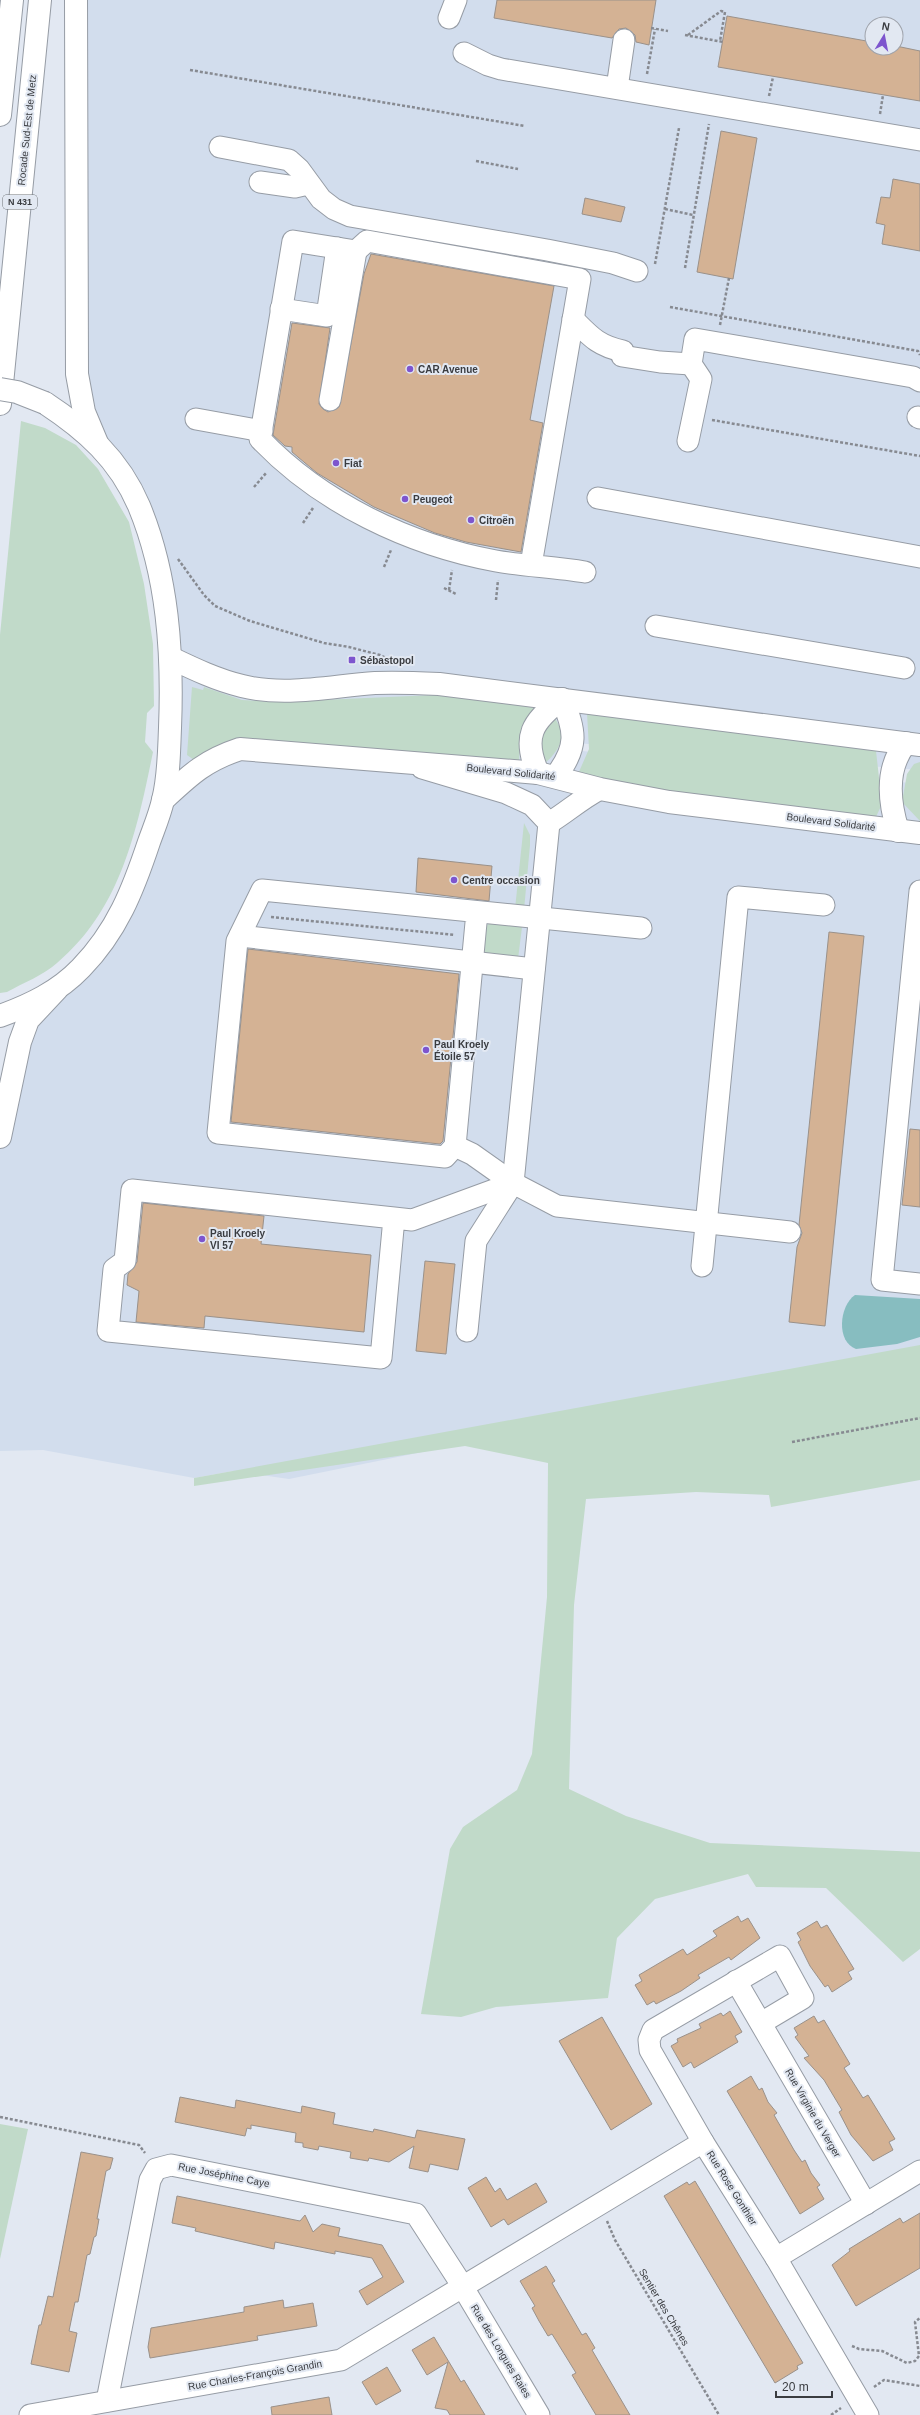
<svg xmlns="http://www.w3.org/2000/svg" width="920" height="2415" font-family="Arial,sans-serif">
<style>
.built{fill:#d2dded;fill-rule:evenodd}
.green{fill:#c1dac9}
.water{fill:#87bdc0}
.building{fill:#d4b294;stroke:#9a918a}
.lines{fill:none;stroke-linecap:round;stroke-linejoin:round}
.minor-casing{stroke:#969ca5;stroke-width:23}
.major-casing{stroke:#969ca5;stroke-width:24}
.highway-casing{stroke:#969ca5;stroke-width:24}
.path{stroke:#878a91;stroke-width:2.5;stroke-dasharray:3 2;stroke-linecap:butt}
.minor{stroke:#fff;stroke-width:21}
.major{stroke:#fff;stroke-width:22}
.highway{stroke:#fff;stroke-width:22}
.major-bridge-casing{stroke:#969ca5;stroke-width:24;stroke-linecap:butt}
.major-bridge{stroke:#fff;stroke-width:22}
.poi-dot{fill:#7d55ce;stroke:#e2e8f2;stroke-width:1.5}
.labels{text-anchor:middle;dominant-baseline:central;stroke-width:4;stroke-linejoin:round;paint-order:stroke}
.shield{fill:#e2e8f2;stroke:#6c7075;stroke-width:1}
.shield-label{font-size:9px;font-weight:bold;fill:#3a3c40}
.street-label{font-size:10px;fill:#3a3c40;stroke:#e2e8f2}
.poi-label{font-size:10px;font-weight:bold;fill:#3a3c40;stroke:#e2e8f2;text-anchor:start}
</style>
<rect width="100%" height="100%" fill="#e2e8f2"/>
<path class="built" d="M76 0H920V770L203 714 920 784V1351L289 1479 233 1471 194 1478 43 1450 0 1451V1137L20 1042 101 945 163 800 171 711 153 546 84 412ZM872 24H896V48H872Z"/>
<g class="green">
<path d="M21 421 45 428 76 445 98 469 129 522 144 584 153 644 154 706 147 713 145 742 153 752C137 830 121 909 57 963 44 975 23 983 7 992L0 993V635Z"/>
<path d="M192 687 203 690 204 687 242 700 276 702 434 695 535 707C523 726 520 741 519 763L344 748 194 760 187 755Z"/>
<polygon points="587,713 876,751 882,804 875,819 642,788 578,774 589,749"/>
<path d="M555 718C557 722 561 728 562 732 563 743 554 756 546 762L540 759V727Z"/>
<polygon points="920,762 920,821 902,802 907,774 914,764"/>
<polygon points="524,823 530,835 530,845 524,910 515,909"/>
<polygon points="489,923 522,927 518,959 484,953 486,927"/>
<polygon points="920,1345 920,1480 771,1507 769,1495 696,1492 586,1499 574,1605 569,1789 626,1816 710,1843 920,1852 920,1949 903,1962 826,1888 756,1887 748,1874 655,1899 617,1938 608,1998 496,2007 461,2017 421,2014 450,1849 463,1827 517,1790 532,1754 547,1597 548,1463 465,1446 194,1486 194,1478"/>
<polygon points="0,2124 28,2129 0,2259"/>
</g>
<path class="water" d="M855 1295 920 1299V1337L897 1344 856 1349C836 1342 839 1306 855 1295Z"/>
<g class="building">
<polygon points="497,0 656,0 649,45 636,42 635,35 626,28 619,29 612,38 494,18"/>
<polygon points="727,16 872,42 872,48 896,46 920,51 920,101 718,67"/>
<polygon points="721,131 757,138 733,279 697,272"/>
<polygon points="893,179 920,184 920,251 882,244 885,225 876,223 881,197 890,198"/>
<polygon points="585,198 625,207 621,222 582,214"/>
<polygon points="371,254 554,286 530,420 543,423 521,552 466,542 435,533 374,507 317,473 292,452 292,447 285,446 273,435 292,323 330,328 319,404 323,409 328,412 339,407 364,274"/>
<polygon points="418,858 492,866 489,901 416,892"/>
<polygon points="829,932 864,936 825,1326 789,1322 797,1247 802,1233 799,1225"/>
<polygon points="248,949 459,974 443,1141 440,1144 231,1122"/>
<polygon points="910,1129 920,1130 920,1207 902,1205"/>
<polygon points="143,1203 264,1216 261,1244 371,1255 364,1332 205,1316 204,1328 136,1322 139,1291 127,1285 128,1274 137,1262"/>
<polygon points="425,1261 455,1264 446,1354 416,1351"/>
<polygon points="738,1916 741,1922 748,1918 760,1938 731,1960 729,1957 698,1975 700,1978 681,1991 656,2004 654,2001 647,2005 635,1985 642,1981 639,1975 683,1949 687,1955 717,1936 713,1931"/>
<polygon points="817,1921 821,1928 827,1925 854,1969 848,1972 852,1979 832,1992 828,1985 825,1987 810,1966 798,1942 801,1940 797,1933"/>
<polygon points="730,2011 742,2032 735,2036 738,2042 694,2068 691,2062 683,2067 671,2046 678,2042 677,2039 701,2028 699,2024 721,2013 723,2016"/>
<polygon points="814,2016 818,2023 824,2020 850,2064 844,2068 863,2098 868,2095 895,2139 889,2142 893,2150 873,2161 851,2135 839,2112 842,2110 824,2080 804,2058 809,2056 795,2037 798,2035 794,2028"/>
<polygon points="602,2017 652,2104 611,2130 559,2041"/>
<polygon points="751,2076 759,2090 762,2088 768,2102 777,2113 774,2115 794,2150 802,2162 805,2160 811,2173 820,2185 817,2187 824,2199 800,2214 727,2091"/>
<polygon points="180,2097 235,2108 236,2100 301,2113 302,2106 335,2113 333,2124 373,2132 374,2129 415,2138 417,2130 465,2139 458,2170 430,2164 428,2172 409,2168 414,2146 389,2162 369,2158 368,2161 350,2158 351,2152 319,2146 318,2150 303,2147 303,2143 295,2142 296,2133 251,2125 251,2129 247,2128 245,2136 175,2122"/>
<polygon points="81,2152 113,2158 110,2169 106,2171 97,2219 99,2219 96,2236 94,2237 90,2254 87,2255 78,2302 75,2302 69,2331 77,2333 69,2372 31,2364 39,2325 41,2325 48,2296 53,2297"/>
<polygon points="486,2177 495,2192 500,2188 507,2200 536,2183 547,2202 508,2225 504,2219 491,2227 468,2188"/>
<polygon points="695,2181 803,2363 797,2366 798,2369 775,2383 664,2196 687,2182 689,2185"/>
<polygon points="177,2196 300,2221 305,2215 313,2232 322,2224 340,2228 338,2236 382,2245 404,2282 367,2305 359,2291 383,2277 372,2258 335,2251 335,2254 275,2242 274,2249 195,2231 196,2228 172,2223"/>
<polygon points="920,2213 920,2268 856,2306 832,2265 850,2251 849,2249 862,2241 900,2218 903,2223"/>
<polygon points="546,2266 555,2281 552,2283 582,2335 586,2333 595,2348 592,2350 630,2415 596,2415 572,2375 576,2373 552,2334 548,2336 539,2321 532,2308 535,2306 520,2281"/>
<polygon points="283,2300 284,2308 313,2303 317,2326 257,2336 258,2340 150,2358 148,2347 151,2328 244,2312 244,2307"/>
<polygon points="434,2337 461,2382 464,2380 485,2415 450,2415 447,2410 435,2408 448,2362 427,2375 412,2350"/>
<polygon points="387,2367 401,2391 376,2405 362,2382"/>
<polygon points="329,2397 332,2415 272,2415 271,2407"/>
</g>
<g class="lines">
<defs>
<g id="minor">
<polyline points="449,18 456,0"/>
<polyline points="464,53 488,65 501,69 920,140"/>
<polyline points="617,88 624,40"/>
<polyline points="220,147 289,160 299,169 321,199 334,209 350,216 547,250 613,263 637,271"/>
<polyline points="260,182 295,187 308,184"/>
<polyline points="281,309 327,316 337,248"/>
<path d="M573 319C590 336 598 346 623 351"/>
<polyline points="622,356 660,362 691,364"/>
<polyline points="330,400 356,251"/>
<polyline points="918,417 920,418"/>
<polyline points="196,419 262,431"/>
<polyline points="688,441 701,379 691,364 695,339 913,377 920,381"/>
<polyline points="598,498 920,557"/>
<path d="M531 565 580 279 367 241 356 251 293 241 260 439C321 503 409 545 496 561 525 566 556 567 585 572"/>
<polyline points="656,626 904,668"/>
<polyline points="422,768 506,793 532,805 549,823 513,1183 476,1241 467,1331"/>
<path d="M549 823C567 812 581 799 600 789"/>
<polyline points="920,891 882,1280 920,1284"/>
<polyline points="477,912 455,1146 445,1157 218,1133 237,941 262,890 641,928"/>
<polyline points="240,936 534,969"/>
<polyline points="455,1146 472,1154 513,1183 557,1206 790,1232"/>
<polyline points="394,1218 381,1358 108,1331 114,1269 125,1261 132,1190 394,1218 412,1220 513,1183"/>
<polyline points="702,1266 738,897 824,905"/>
<polyline points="736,1981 866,2204"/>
<polyline points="703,2142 650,2050 649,2040 653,2030 780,1956 803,1998 761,2023"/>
<polyline points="776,2258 920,2171"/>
<polyline points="107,2401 150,2180 156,2169 171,2165 416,2214 458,2279 539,2415"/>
<polyline points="30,2415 341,2360 703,2142 776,2258 868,2415"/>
</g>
<g id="major">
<path d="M171 658C194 669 217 680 242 686 285 697 331 686 375 683 396 682 418 683 439 684L920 745"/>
<path d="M538 773C522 737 532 721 562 699"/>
<path d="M556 776C578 747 576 731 562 699"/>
<path d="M163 800C190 775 204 761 240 749L538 773 600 789 669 802 920 833"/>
<path d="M898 831C889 802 885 768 906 743"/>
<path d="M0 1016C30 1005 58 992 81 968 117 931 133 890 149 842 154 828 160 814 163 800 169 777 169 751 170 728 173 653 168 576 139 506 119 459 86 430 45 403"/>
</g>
<g id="highway">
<polyline points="76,0 77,374 84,412 97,443"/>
<polyline points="0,115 12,0"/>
<polyline points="0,404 40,0"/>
<polyline points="0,1137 20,1042 28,1020 57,989"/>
</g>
</defs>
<use href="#minor" class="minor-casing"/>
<use href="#major" class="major-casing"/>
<use href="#highway" class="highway-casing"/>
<g class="path">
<polyline points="651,28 668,31"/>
<polyline points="685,35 723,42"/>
<polyline points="688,35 721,11 725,12 720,41"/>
<polyline points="190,70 525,126"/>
<polyline points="647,74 655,29"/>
<polyline points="769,96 773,77"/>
<polyline points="880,114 883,95"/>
<polyline points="476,161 518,169"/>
<polyline points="665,209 693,215"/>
<polyline points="655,264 679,128"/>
<polyline points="685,268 709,124"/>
<polyline points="670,307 918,351 920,355"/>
<polyline points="720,325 729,278"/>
<polyline points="712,420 920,456"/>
<polyline points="254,487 267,472"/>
<polyline points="303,523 313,508"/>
<polyline points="178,559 204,595 215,606 250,621 324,643 349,647 380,655 392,661"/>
<polyline points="384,567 391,550"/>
<polyline points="444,588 456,594"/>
<polyline points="449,590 452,570"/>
<polyline points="496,600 498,580"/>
<polyline points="271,917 455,935"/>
<polyline points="792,1442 920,1418"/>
<polyline points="0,2117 139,2145 145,2153"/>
<polyline points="607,2221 615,2240 719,2415"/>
<polyline points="852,2346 859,2349 882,2351 907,2363 915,2361 919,2356 915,2322 920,2318"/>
<polyline points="874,2387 884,2380 920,2386"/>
<polyline points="831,2415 841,2408"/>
</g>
<use href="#minor" class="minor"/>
<use href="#major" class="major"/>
<use href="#highway" class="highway"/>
<defs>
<polyline id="major-bridge" points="0,389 17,392 45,403"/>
</defs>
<use href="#major-bridge" class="major-bridge-casing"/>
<use href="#major-bridge" class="major-bridge"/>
</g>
<g class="poi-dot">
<circle cx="410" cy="369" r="4"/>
<circle cx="336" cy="463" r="4"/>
<circle cx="405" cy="499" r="4"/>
<circle cx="471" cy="520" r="4"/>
<rect x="348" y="656" width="8" height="8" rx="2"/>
<circle cx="454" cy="880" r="4"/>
<circle cx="426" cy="1050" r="4"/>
<circle cx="202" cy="1239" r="4"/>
</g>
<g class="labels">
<rect class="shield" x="3" y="195" width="34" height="14" rx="3"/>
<g class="shield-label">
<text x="20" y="202">N 431</text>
</g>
<g class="street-label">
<text transform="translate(27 130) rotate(-84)">Rocade Sud-Est de Metz</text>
<text transform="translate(511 772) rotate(6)">Boulevard Solidarité</text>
<text transform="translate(831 822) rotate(7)">Boulevard Solidarité</text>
<text transform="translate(813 2113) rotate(60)">Rue Virginie du Verger</text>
<text transform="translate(224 2175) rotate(11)">Rue Joséphine Caye</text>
<text transform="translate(732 2188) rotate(58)">Rue Rose Gonthier</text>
<text transform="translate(664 2307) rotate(59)">Sentier des Chênes</text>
<text transform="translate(501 2351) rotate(59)">Rue des Longues Raies</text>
<text transform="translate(255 2375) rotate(-10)">Rue Charles-François Grandin</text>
</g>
<g class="poi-label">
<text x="418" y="369">CAR Avenue</text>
<text x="344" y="463">Fiat</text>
<text x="413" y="499">Peugeot</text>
<text x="479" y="520">Citroën</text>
<text x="360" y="660">Sébastopol</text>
<text x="462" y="880">Centre occasion</text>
<text x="434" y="1044">Paul Kroely<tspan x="434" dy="12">Étoile 57</tspan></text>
<text x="210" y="1233">Paul Kroely<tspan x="210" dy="12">VI 57</tspan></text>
</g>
</g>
<g transform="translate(884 36) rotate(10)"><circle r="19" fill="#e2e8f2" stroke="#9fa3ab"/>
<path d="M0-3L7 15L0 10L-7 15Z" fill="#7d55ce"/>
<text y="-6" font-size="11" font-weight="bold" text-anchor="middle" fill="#3a3c40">N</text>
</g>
<path d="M776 2391v6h56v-6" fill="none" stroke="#3a3c40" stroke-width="2"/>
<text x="782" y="2391" font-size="12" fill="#3a3c40" stroke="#e2e8f2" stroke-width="3" paint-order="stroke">20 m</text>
</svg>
